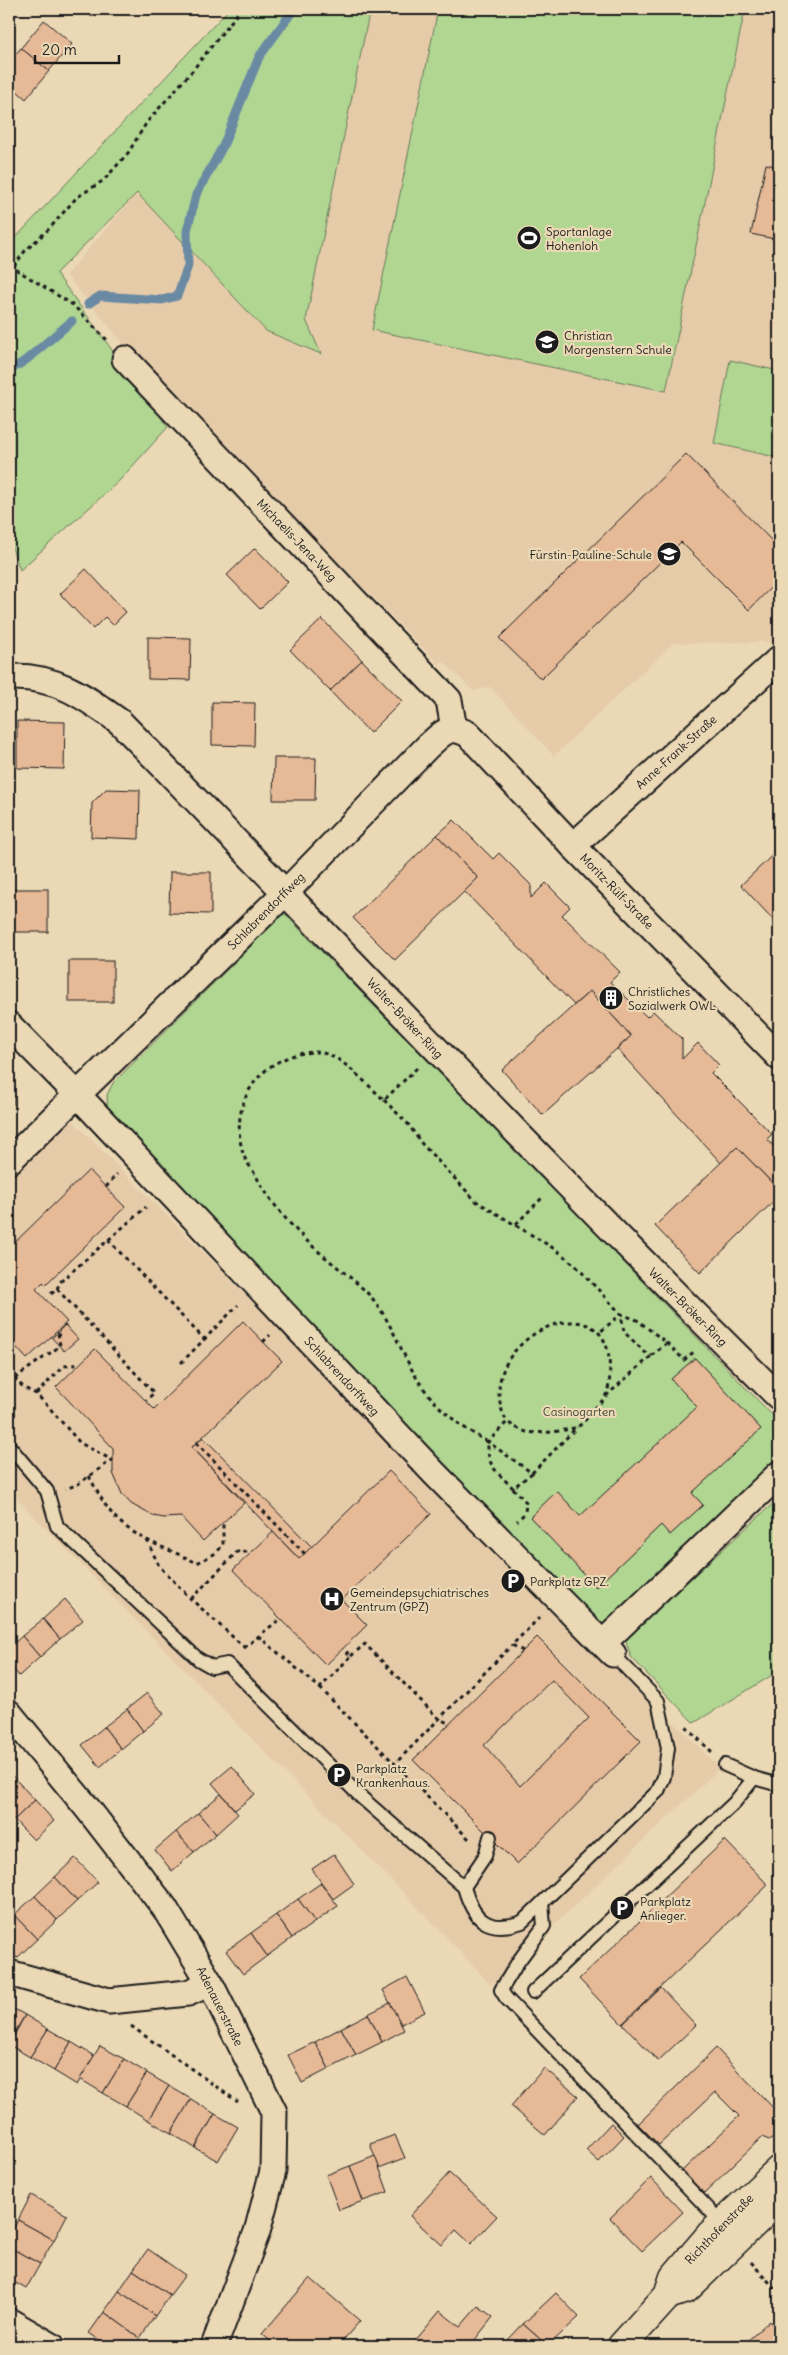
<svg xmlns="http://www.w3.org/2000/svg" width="788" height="2355" font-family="Delius,sans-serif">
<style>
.built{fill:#e6cba9}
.green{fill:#b0d692;stroke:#667957}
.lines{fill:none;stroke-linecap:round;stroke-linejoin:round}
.stream{stroke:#6b8aa4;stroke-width:9}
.building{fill:#e6b997;stroke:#1c1c1c;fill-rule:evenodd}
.lane-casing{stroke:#1c1c1c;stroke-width:16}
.street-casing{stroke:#1c1c1c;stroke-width:29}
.secondary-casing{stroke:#1c1c1c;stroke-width:31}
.path{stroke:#1c1c1c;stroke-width:3;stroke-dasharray:4 4;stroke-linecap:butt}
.lane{stroke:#ebd8b5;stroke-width:12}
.street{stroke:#ebd8b5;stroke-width:25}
.secondary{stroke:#ebd8b5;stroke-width:28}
.labels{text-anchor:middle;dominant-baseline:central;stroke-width:4.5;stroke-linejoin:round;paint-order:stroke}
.poi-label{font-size:12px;fill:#1c1c1c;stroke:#ebd8b5;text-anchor:start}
.street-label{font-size:12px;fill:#1c1c1c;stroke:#ebd8b5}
.park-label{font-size:12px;fill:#414a3a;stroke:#ebd8b5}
</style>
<rect width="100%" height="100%" fill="#ebd8b5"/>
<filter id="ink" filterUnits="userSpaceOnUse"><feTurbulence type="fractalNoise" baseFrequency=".02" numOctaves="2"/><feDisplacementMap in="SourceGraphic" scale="10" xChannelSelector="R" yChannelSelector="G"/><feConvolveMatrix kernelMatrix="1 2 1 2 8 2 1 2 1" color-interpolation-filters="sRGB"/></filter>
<g filter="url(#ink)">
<g class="built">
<polygon points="370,9 779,9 779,637 775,642 673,643 554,756 490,687 473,691 443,661 439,664 131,353 66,275 137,193 266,331 321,354 306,320"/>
<polygon points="66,1120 74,1122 428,1479 720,1768 491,1985 438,1928 9,1491 9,1171"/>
</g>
<g class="green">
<polygon points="229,9 370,9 306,320 321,354 266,331 137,193 56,273 168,427 119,481 20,570 9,540 9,245"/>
<polygon points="438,9 745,9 666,391 372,330"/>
<polygon points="730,360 779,371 779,458 714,443"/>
<polygon points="284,913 779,1422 779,1458 602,1632 108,1113 107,1095 113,1083"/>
<polygon points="779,1498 779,1671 694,1723 631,1657 625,1639"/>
</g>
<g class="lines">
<g class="stream">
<polyline points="88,304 100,296 162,300 177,296 188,266 187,231 196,195 223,146 259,57 294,9"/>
<polyline points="9,371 26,360 72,321"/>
</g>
</g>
<g class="building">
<polygon points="82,9 99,9 92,17"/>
<polygon points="44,20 72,44 49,71 21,48"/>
<polygon points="21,48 49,71 26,99 9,84 9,62"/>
<polygon points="766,164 779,167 779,240 751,234"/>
<polygon points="686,454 779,548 779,579 749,610 681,542 541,679 499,638"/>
<polygon points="255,548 288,582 260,609 227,575"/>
<polygon points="86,569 126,612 113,625 105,617 93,629 60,594"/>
<polygon points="322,619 362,660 330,691 290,650"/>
<polygon points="148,637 191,638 190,680 148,679"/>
<polygon points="362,660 402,701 370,733 330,691"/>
<polygon points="212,702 255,703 254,746 212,745"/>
<polygon points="17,721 65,722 64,769 17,768"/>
<polygon points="274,758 316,758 315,800 273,800"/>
<polygon points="106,789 140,790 139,839 91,837 92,803"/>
<polygon points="454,820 493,859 499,853 531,885 531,898 546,883 570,907 562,915 620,972 610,982 647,1017 653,1011 682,1039 682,1059 698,1043 719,1065 711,1073 772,1134 767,1139 779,1152 778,1189 737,1147 721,1163 617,1049 631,1036 590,991 574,1005 464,891 478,878 437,835"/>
<polygon points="437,835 478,878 395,960 353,918"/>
<polygon points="779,849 779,926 741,885"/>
<polygon points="170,872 211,872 211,914 169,913"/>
<rect x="9" y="889" width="39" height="43"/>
<rect x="69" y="961" width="44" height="41"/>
<polygon points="590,991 631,1036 543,1115 502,1070"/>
<rect x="9" y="1064" width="4" height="40"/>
<polygon points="737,1147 779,1190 779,1196 700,1273 655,1226"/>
<polygon points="89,1170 125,1207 45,1285 43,1282 36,1289 67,1322 27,1359 9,1339 9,1256 14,1252 9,1248"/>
<polygon points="243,1321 282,1361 192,1447 244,1503 203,1541 181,1517 164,1518 153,1516 131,1504 122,1494 113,1473 113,1448 56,1387 95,1349 154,1409"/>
<polygon points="65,1325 78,1339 64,1351 52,1338"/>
<polygon points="695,1358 761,1429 692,1493 703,1505 670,1535 661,1525 596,1587 530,1517 557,1491 580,1516 697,1407 671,1379"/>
<polygon points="203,1437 312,1547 299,1559 192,1447"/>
<polygon points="389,1471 431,1514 342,1600 367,1625 326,1665 233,1570 273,1532 299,1559"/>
<polygon points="65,1599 83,1620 60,1639 43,1619"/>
<polygon points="43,1619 60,1639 40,1657 22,1636"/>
<polygon points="22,1636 40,1657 19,1676 9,1664 9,1648"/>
<path d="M537 1637 641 1741 517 1864 413 1760ZM552 1680 589 1718 520 1786 484 1745Z"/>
<polygon points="147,1693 164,1714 143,1731 127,1709"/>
<polygon points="127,1709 143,1731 121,1749 104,1727"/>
<polygon points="104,1727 121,1749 100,1767 82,1745"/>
<polygon points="232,1766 255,1794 235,1810 212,1783"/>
<polygon points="9,1772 16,1780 9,1786"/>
<polygon points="16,1780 35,1800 14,1820 9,1814 9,1786"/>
<polygon points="221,1794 238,1814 216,1834 198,1813"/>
<polygon points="35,1800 54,1821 34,1840 14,1820"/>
<polygon points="198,1813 216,1834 194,1852 176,1832"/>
<polygon points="176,1832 194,1852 172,1871 155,1850"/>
<polygon points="725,1840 768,1885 622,2024 579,1979"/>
<polygon points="334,1854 354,1884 333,1899 312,1869"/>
<polygon points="75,1858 98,1882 77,1901 55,1877"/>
<polygon points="55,1877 77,1901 57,1920 35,1896"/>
<polygon points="321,1883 338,1906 315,1922 298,1899"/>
<polygon points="35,1896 57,1920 37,1939 14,1915"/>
<polygon points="298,1899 315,1922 292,1938 276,1915"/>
<polygon points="14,1915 37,1939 17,1958 9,1950 9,1920"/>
<polygon points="276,1915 292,1938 267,1956 251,1933"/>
<polygon points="251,1933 267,1956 243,1974 226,1951"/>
<polygon points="407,1977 425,2012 401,2024 383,1990"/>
<polygon points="661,1988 696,2025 658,2061 623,2024"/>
<polygon points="390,2003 404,2030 382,2042 368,2014"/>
<polygon points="9,2006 25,2015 9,2042"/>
<polygon points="368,2014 382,2042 356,2055 341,2028"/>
<polygon points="25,2015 48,2029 30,2057 9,2045"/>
<polygon points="341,2028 356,2055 329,2069 315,2042"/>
<polygon points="48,2029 71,2042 54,2071 30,2057"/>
<polygon points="71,2042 94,2056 77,2085 54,2071"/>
<polygon points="315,2042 329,2069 302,2083 288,2055"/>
<polygon points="100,2046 124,2059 103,2093 80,2079"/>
<polygon points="716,2048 779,2114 779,2137 769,2140 762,2137 704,2193 682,2171 739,2116 715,2092 659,2145 638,2124"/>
<polygon points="124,2059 147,2073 126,2106 103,2093"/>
<polygon points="544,2068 578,2096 545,2135 511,2106"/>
<polygon points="147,2073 169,2086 148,2120 126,2106"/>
<polygon points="169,2086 191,2099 171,2133 148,2120"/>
<polygon points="191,2099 215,2114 195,2148 171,2133"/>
<polygon points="215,2114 238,2127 218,2161 195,2148"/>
<polygon points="611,2123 624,2136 599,2162 586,2150"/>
<polygon points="395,2135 405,2158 379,2168 370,2144"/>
<polygon points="375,2156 388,2192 363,2201 350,2166"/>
<polygon points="350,2166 363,2201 339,2210 326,2175"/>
<polygon points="449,2173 497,2216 471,2244 456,2230 442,2245 410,2216"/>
<polygon points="651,2178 683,2212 642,2251 610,2218"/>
<polygon points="31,2195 67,2215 54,2240 18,2220"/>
<polygon points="18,2220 54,2240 40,2264 9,2247 9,2236"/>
<polygon points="9,2247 40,2264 26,2289 9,2279"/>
<polygon points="148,2249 185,2275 170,2295 133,2270"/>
<polygon points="779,2255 779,2268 773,2261"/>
<polygon points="133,2270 170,2295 155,2316 119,2291"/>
<polygon points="310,2278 360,2321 338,2346 276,2346 262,2334"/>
<polygon points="119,2291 155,2316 140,2338 104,2312"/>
<polygon points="556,2293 579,2317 548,2346 523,2324"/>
<polygon points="478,2306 493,2317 470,2346 421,2346 415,2341 440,2311 460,2327"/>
<polygon points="104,2312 140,2338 134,2346 108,2346 89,2333"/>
<polygon points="769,2321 779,2332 779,2346 742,2346"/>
<polygon points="523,2324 548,2346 510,2346 506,2342"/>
</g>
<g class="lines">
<defs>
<g id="lane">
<path d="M9 1446 47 1491 57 1526 198 1659 212 1667 227 1664 362 1798 464 1887C473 1919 487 1934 522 1922L658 1791 664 1777 668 1748 658 1701 613 1654"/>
<polyline points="725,1765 754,1778 779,1785"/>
<polyline points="464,1887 485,1856 490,1837"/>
<polyline points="542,1903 544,1926 518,1962 501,1990 506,1998 722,2223 721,2227"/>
<polyline points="533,1992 734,1803 754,1778"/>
</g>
<g id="street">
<polyline points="125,359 449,700 454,729"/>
<path d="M9 677C55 675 84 696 120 722 340 947 555 1177 779 1397"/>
<polyline points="573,846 779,659"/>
<polyline points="9,1025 76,1093 435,1474 613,1654"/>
<path d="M9 1161 286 892 428 746C443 733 448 724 468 734L573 846 779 1057"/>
<polyline points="603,1643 779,1474"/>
<polyline points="9,1713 88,1809 164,1907 210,1983 274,2112 273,2171 257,2232 214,2346"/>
<polyline points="9,1973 109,2001 188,1993 210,1983"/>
<polyline points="9,2321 52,2346"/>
</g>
<g id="secondary">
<polyline points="674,2293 686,2289 779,2199"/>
<polyline points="622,2346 668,2295 674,2277 710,2235 779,2170"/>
</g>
</defs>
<use href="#lane" class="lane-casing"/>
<use href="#street" class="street-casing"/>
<use href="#secondary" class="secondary-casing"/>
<g class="path">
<polyline points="9,265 73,305 107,340"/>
<polyline points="9,273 25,251 50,228 76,198 104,180 128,153 147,122 192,71 241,9"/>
<path d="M417 1068 384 1100C371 1088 347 1063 332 1056 319 1050 308 1052 295 1055 252 1067 230 1110 243 1153 245 1161 252 1169 256 1176 272 1205 293 1229 318 1251 336 1267 356 1280 372 1298 393 1324 402 1356 420 1383 437 1409 462 1428 488 1442 487 1467 496 1471 513 1488L532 1473 488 1442 507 1422C465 1344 602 1278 609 1359 610 1370 611 1386 605 1397 603 1401 598 1405 595 1408 590 1414 584 1423 577 1427 567 1431 538 1434 527 1432 520 1430 513 1426 507 1422"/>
<polyline points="384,1100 408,1124 422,1144 476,1201 558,1251 576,1266 621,1314 600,1332"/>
<polyline points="106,1187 117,1174"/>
<polyline points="516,1224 544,1196"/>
<polyline points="108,1240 205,1340"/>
<polyline points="57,1289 60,1282 146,1207"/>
<polyline points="51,1294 57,1289 154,1393 146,1400"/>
<polyline points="263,1342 270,1335"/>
<polyline points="667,1343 684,1360 696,1350"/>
<polyline points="181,1363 238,1305"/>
<polyline points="9,1372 24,1388 36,1394 47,1405 80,1443 112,1460 78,1484 66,1489"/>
<polyline points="15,1378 60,1346 58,1332"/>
<polyline points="36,1394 64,1366 80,1364"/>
<polyline points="606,1396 650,1357 624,1332 621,1314 637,1320 667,1343 650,1357"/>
<polyline points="196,1442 305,1554"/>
<polyline points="532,1473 577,1427"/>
<path d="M89 1476C98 1493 107 1511 121 1523 143 1542 172 1550 197 1563L216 1553 223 1545V1522"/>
<polyline points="513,1488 526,1502 525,1513 517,1521"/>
<polyline points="147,1540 159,1566 191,1599 245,1648"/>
<polyline points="191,1599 237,1552 252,1552"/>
<polyline points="258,1636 320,1688 351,1656 343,1649"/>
<polyline points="244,1648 280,1619"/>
<polyline points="523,1651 512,1645 539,1618"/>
<polyline points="351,1656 365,1644 438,1718 450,1724"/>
<polyline points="320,1688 469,1839"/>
<polyline points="686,1727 712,1752"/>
<polyline points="376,1783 512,1645"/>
<polyline points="131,2026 238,2102"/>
<polyline points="751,2262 779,2293"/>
</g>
<use href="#lane" class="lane"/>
<use href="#street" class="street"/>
<use href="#secondary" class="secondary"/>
</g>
</g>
<defs>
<symbol id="stadium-disc" viewBox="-11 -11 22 22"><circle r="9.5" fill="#1c1c1c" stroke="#ebd8b5"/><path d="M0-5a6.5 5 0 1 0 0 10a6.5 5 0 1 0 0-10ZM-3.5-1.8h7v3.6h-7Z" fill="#fff"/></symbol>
<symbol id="school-disc" viewBox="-11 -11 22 22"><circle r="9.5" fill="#1c1c1c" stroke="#ebd8b5"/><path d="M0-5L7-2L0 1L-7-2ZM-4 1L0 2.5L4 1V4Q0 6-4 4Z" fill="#fff"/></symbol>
<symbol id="building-disc" viewBox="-11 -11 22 22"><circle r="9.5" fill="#1c1c1c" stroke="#ebd8b5"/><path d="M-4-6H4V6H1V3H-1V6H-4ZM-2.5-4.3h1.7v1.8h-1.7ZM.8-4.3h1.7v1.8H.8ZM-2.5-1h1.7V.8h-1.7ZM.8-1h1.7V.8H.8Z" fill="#fff"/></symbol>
<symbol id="parking-disc" viewBox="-11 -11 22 22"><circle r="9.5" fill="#1c1c1c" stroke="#ebd8b5"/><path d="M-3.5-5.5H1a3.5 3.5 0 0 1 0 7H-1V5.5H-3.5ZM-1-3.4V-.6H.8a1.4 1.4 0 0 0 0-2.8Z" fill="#fff"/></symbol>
<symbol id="hospital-disc" viewBox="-11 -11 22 22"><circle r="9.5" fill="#1c1c1c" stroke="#ebd8b5"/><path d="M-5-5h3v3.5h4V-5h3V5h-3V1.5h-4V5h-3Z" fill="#fff"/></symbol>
</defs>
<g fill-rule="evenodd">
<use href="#stadium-disc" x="515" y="224" width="28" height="28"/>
<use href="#school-disc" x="533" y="328" width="28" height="28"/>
<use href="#school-disc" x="655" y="540" width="28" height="28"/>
<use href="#building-disc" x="597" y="984" width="28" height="28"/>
<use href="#parking-disc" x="499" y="1567" width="28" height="28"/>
<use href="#hospital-disc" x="318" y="1585" width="28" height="28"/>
<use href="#parking-disc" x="325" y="1761" width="28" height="28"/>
<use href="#parking-disc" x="608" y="1894" width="28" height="28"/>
</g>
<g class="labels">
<g class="poi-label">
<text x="546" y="231">Sportanlage<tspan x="546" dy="14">Hohenloh</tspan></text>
<text x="564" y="335">Christian<tspan x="564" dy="14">Morgenstern Schule</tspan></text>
<text x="652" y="554" text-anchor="end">Fürstin-Pauline-Schule</text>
<text x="628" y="991">Christliches<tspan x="628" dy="14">Sozialwerk OWL</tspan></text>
<text x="530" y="1581">Parkplatz GPZ.</text>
<text x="350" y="1592">Gemeindepsychiatrisches<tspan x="350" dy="14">Zentrum (GPZ)</tspan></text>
<text x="356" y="1768">Parkplatz<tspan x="356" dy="14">Krankenhaus.</tspan></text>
<text x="640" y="1901">Parkplatz<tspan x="640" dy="14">Anlieger.</tspan></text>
</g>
<g class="street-label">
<text transform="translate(297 540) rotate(46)">Michaelis-Jena-Weg</text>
<text transform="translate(676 752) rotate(-42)">Anne-Frank-Straße</text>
<text transform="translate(617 891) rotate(46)">Moritz-Rülf-Straße</text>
<text transform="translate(266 911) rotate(-45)">Schlabrendorffweg</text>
<text transform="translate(405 1018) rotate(47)">Walter-Bröker-Ring</text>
<text transform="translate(688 1307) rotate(45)">Walter-Bröker-Ring</text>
<text transform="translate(342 1376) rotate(47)">Schlabrendorffweg</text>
<text transform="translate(220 2006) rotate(63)">Adenauerstraße</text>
<text transform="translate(719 2229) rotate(-46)">Richthofenstraße</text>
</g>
<g class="park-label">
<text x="579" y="1411">Casinogarten</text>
</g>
</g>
<rect width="788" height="2355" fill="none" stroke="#ebd8b5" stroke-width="30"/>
<rect x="15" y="15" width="758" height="2325" fill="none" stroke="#1c1c1c" stroke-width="2" filter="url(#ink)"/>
<path d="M35 55v8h84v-8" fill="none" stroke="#1c1c1c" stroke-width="2.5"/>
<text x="42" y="55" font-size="15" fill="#1c1c1c" stroke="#ebd8b5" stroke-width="4" paint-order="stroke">20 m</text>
</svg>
